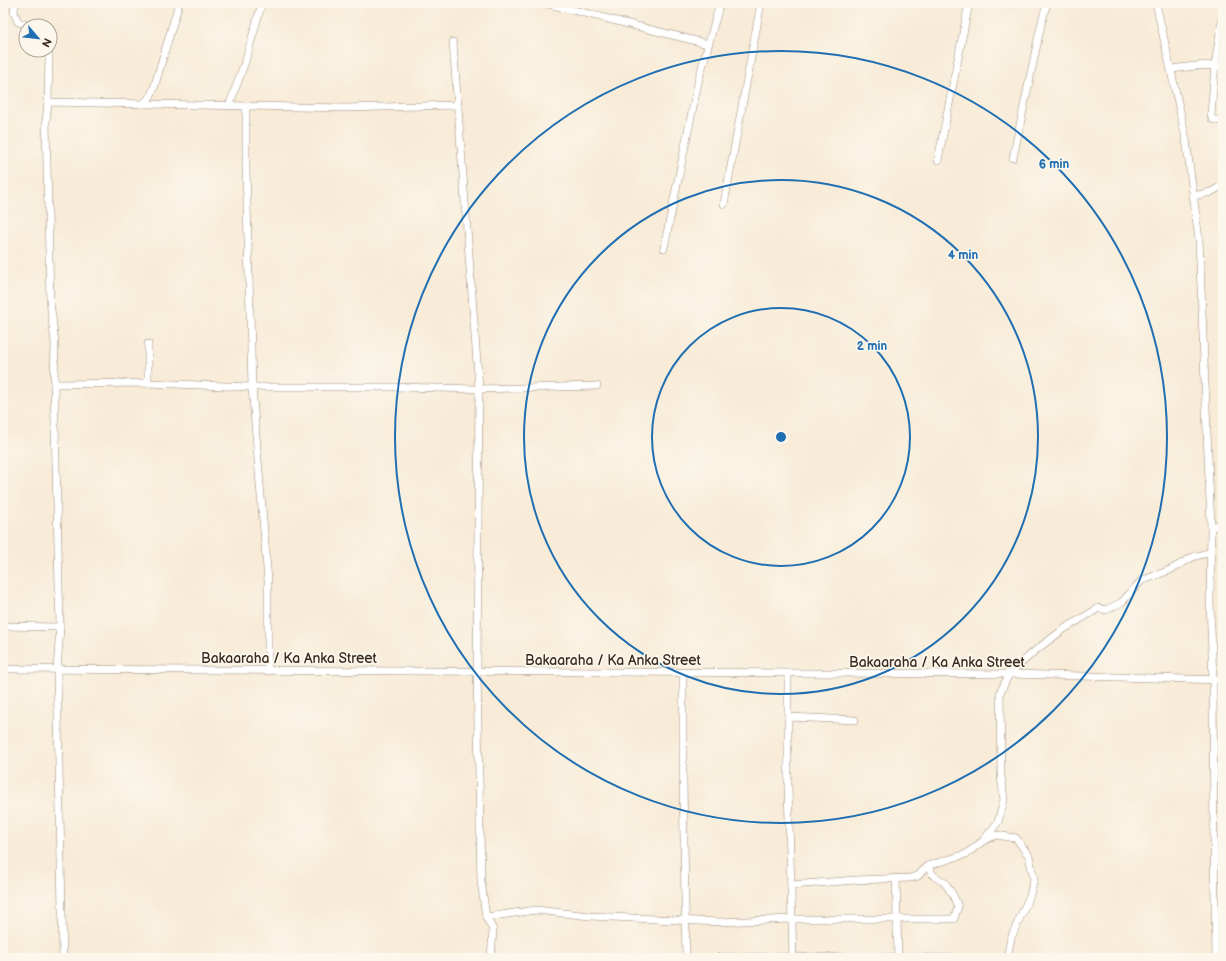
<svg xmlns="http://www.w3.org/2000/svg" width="1226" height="961" font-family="'Balsamiq Sans',sans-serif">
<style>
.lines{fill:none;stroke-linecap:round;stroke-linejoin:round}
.minor-casing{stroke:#9a8a7a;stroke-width:8}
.minor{stroke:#fff;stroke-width:7}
.ring{fill:none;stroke:#1f6fb2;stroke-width:2}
.labels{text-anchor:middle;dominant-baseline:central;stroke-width:3.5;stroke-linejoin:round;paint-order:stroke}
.street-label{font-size:14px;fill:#3b2a1e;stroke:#fbf7ec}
.centre{fill:#1f6fb2;stroke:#fbf7ec;stroke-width:2}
.ring-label{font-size:12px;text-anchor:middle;font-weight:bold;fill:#1f6fb2;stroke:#fbf7ec;stroke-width:3.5;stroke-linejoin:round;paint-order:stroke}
</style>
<rect width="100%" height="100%" fill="#fbf7ec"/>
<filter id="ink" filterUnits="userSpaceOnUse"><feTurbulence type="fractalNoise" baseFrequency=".025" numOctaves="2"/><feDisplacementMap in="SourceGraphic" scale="8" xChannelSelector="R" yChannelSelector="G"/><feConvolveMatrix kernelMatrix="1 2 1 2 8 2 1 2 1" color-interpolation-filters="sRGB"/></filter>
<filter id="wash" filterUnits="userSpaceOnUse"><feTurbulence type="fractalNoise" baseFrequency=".012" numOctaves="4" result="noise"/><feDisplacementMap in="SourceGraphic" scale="16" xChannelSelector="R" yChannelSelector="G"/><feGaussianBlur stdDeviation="0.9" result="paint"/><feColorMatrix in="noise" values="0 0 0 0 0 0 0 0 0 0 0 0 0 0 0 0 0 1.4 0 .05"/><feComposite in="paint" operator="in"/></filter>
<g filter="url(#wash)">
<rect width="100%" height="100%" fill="#f8ebd7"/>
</g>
<g filter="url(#ink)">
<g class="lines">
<defs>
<g id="minor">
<polyline points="15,3 14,12 18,22 31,26"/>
<polyline points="545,3 708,44"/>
<polyline points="1156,3 1186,139 1199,240 1211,527 1210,602 1213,680 1214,848 1216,958"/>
<polyline points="1223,14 1215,65 1211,115 1212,119 1215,120 1223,121"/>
<polyline points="453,42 479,389 477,672 481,881 486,917 493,930 491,958"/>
<polyline points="47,50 49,56 48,102"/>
<path d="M1172 69C1186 67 1209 63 1223 68"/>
<polyline points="143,104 150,97 154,88 179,3"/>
<polyline points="229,106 245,62 262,3"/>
<polyline points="246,106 246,167 252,387 395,387 479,389 597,386"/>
<polyline points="1013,158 1041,25 1047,3"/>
<polyline points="938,160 969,3"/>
<polyline points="1194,196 1211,192 1223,185"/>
<polyline points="724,204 761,3"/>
<polyline points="664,248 699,78 720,3"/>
<polyline points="148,383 148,344"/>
<polyline points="54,384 148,383 252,387 268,581 268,671"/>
<polyline points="1211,527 1223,524"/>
<polyline points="3,626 60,627"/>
<polyline points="3,669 1009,674 1223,680"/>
<polyline points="683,673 683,782 686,958"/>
<polyline points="788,674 788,787 793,958"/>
<polyline points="788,717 855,720"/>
<polyline points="985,840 996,835 1016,838 1029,856 1034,879 1030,895 1011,938 1007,958"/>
<polyline points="896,878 898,958"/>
<polyline points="791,885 856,880 910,878 918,876 927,866 966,854 983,841 998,822 1004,800 1001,776 1000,693 1009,674 1036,650 1064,629 1099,608 1106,610 1122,602 1141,581 1170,570 1193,557 1211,552"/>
<polyline points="486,917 536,910 590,916 719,922 792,919 954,919 958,907 953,895 945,883 934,876 927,866"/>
<polyline points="721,957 969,958"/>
<polyline points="63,958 57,670 60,627 54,384 55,343 50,301 46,121 48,102 345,108 458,105"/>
</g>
</defs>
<use href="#minor" class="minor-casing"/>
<use href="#minor" class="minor"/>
</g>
</g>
<g class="ring">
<circle cx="781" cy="437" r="129"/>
<circle cx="781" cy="437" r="257"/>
<circle cx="781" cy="437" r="386"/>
</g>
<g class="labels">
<g class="street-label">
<text x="289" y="658">Bakaaraha / Ka Anka Street</text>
<text x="613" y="660">Bakaaraha / Ka Anka Street</text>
<text x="937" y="662">Bakaaraha / Ka Anka Street</text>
</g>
</g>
<circle cx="781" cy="437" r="6" class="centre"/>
<g class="ring-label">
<text x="1054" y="168">6 min</text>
<text x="963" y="259">4 min</text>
<text x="872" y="350">2 min</text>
</g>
<rect width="1226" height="961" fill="none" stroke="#fbf7ec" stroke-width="16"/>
<g transform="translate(38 38) rotate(118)"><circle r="19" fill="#fbf7ec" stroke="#aea59a"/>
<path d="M0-3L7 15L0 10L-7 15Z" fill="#1f6fb2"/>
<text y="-6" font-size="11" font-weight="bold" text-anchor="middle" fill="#3b2a1e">N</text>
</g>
</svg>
